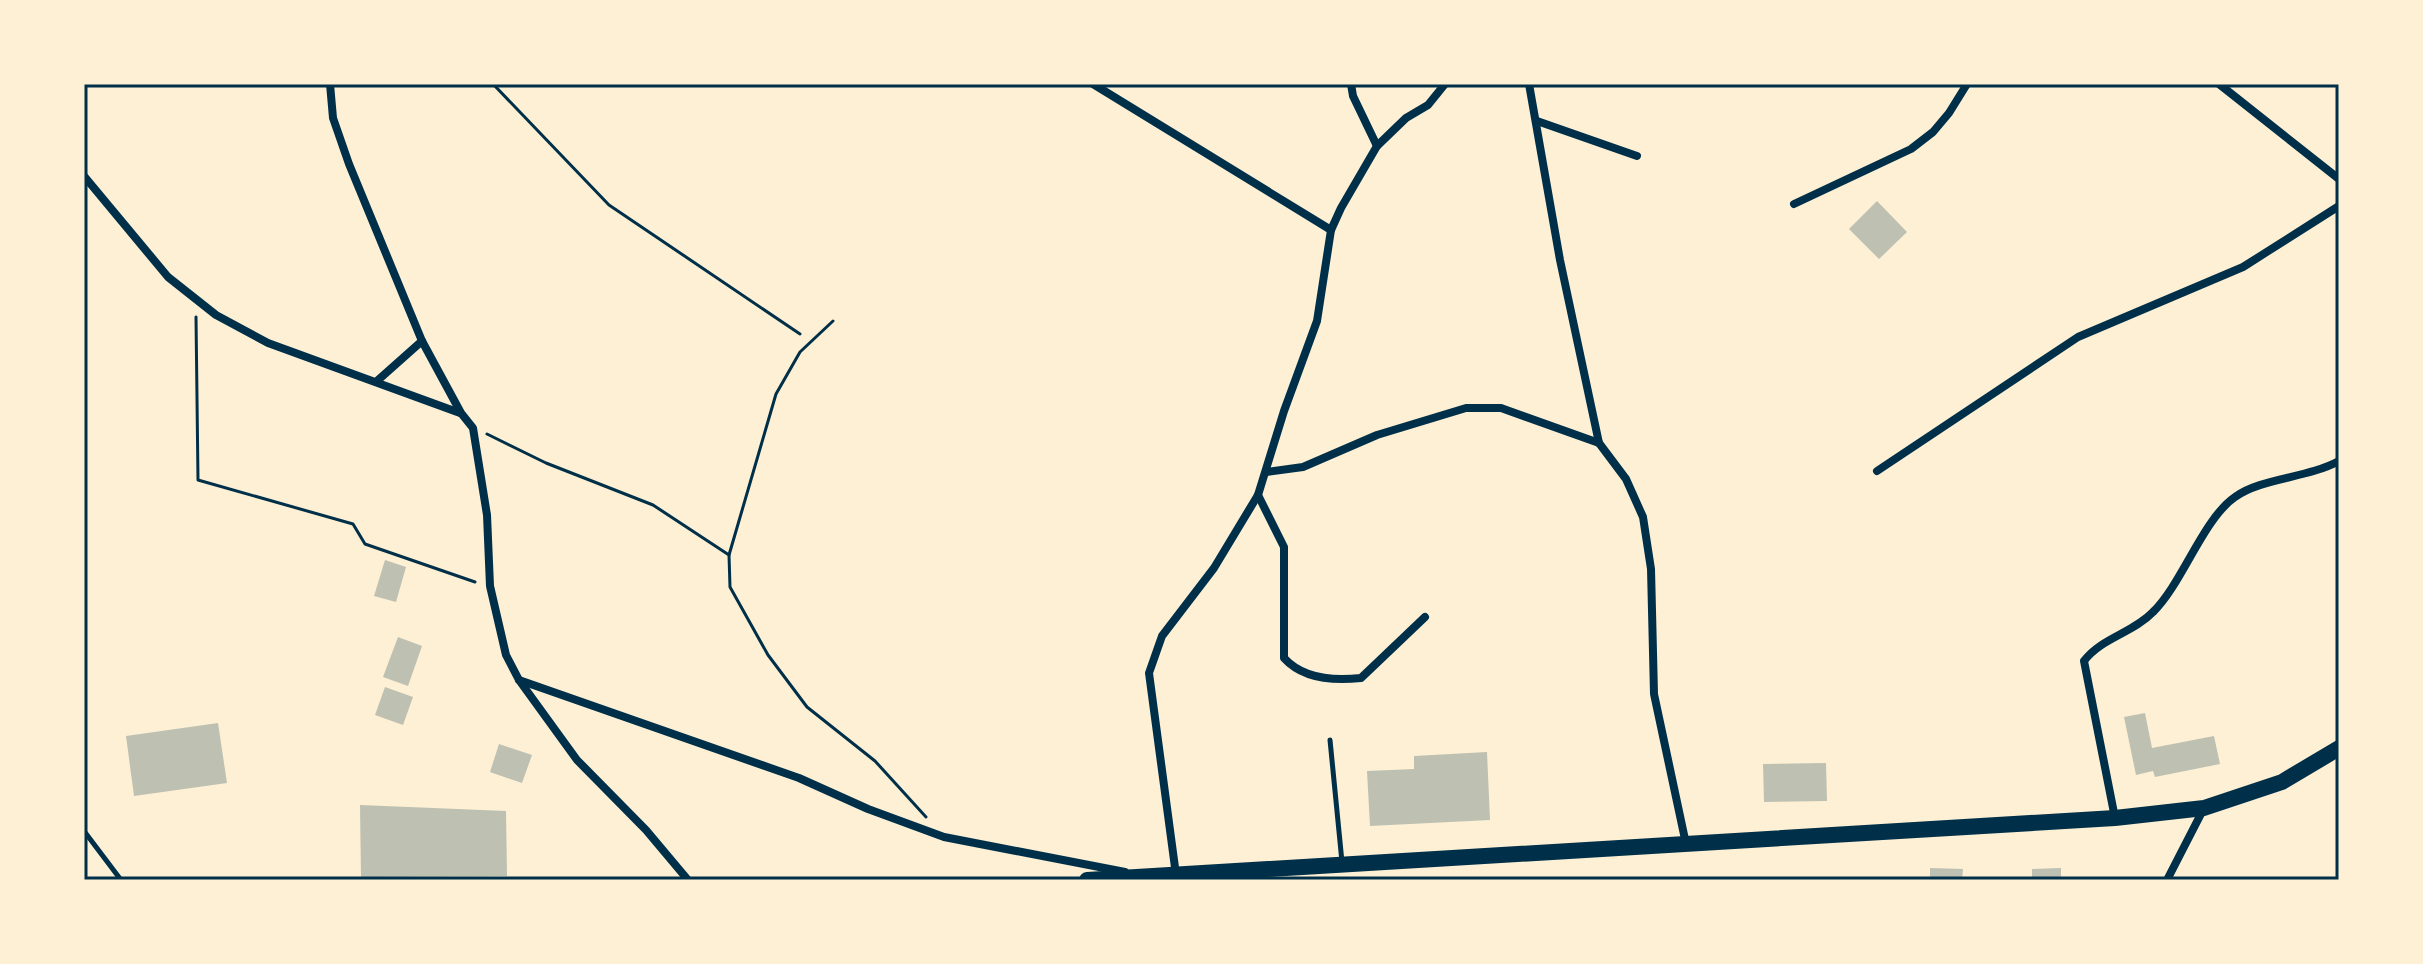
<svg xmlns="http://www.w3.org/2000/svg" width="2423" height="964" font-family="Ubuntu,sans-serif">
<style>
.building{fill:#bec0b2}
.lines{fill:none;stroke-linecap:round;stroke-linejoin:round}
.path{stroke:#003049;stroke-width:3}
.service{stroke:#003049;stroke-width:5}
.minor{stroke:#003049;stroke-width:8}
.primary{stroke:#003049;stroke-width:16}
.neatline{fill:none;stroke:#003049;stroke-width:3}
</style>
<rect width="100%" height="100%" fill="#fdf0d5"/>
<g class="building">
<polygon points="1877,201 1907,232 1879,259 1849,229"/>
<polygon points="385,560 406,567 396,602 374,596"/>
<polygon points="398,637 422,646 408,686 383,677"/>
<polygon points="385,687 413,697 403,725 375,715"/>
<polygon points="2145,713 2152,748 2214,736 2220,764 2155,777 2153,771 2136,775 2124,717"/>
<polygon points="218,723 227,783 134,796 126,736"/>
<polygon points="499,744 532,755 522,783 490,772"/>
<polygon points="1487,752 1490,820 1370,826 1367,771 1414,769 1414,756"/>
<polygon points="1826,763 1827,801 1764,802 1763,764"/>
<polygon points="360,805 506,811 507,876 361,877"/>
<polygon points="1930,868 1963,869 1962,880 1930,880"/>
<polygon points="2061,868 2061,880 2032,880 2032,869"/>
</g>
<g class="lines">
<g class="path">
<polyline points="493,84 609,205 800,334"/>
<polyline points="196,317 198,480 353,524 365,544 475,582"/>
<polyline points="833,321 800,352 776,394 729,555 730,587 768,655 807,707 875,761 926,817"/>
<polyline points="487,434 546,463 653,505 729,555"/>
</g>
<g class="service">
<polyline points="1330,740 1342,862"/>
<polyline points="84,831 121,880"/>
</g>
<g class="minor">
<polyline points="330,84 333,118 349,164 422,341 461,413 473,428 487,515 490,586 506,655 519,680 577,760 646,830 688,880"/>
<polyline points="1093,84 1331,230"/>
<polyline points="1351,84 1353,96 1377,146"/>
<polyline points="1529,84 1560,260 1599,443 1626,479 1643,517 1651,569 1654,694 1686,844"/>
<polyline points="2219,84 2339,179"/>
<polyline points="1537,121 1637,156"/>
<polyline points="84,176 168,277 216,315 268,343 460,413"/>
<polyline points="1794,204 1911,149 1933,132 1949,113 1967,84"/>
<polyline points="377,381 422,341"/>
<polyline points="1877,471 2078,337 2243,267 2339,206"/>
<polyline points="1266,472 1303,467 1377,435 1466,408 1501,408 1599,443"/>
<path d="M1258 495 1284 547V658C1303 679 1334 681 1361 678L1425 617"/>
<polyline points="519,680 799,778 868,809 944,837 1125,872"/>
<path d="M2115 818 2084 661C2101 638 2133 633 2153 612 2182 584 2203 519 2235 497 2261 478 2308 478 2339 461"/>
<polyline points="1176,875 1149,673 1162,636 1214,568 1258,495 1284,411 1317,321 1331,230 1341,208 1377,146 1406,118 1428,105 1445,84"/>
<polyline points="2167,880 2204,808"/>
</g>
<polyline class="primary" points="1087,880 2115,818 2204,808 2282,782 2339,748"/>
</g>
<rect width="2423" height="964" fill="none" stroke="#fdf0d5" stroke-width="172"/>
<rect x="86" y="86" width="2251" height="792" class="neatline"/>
</svg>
